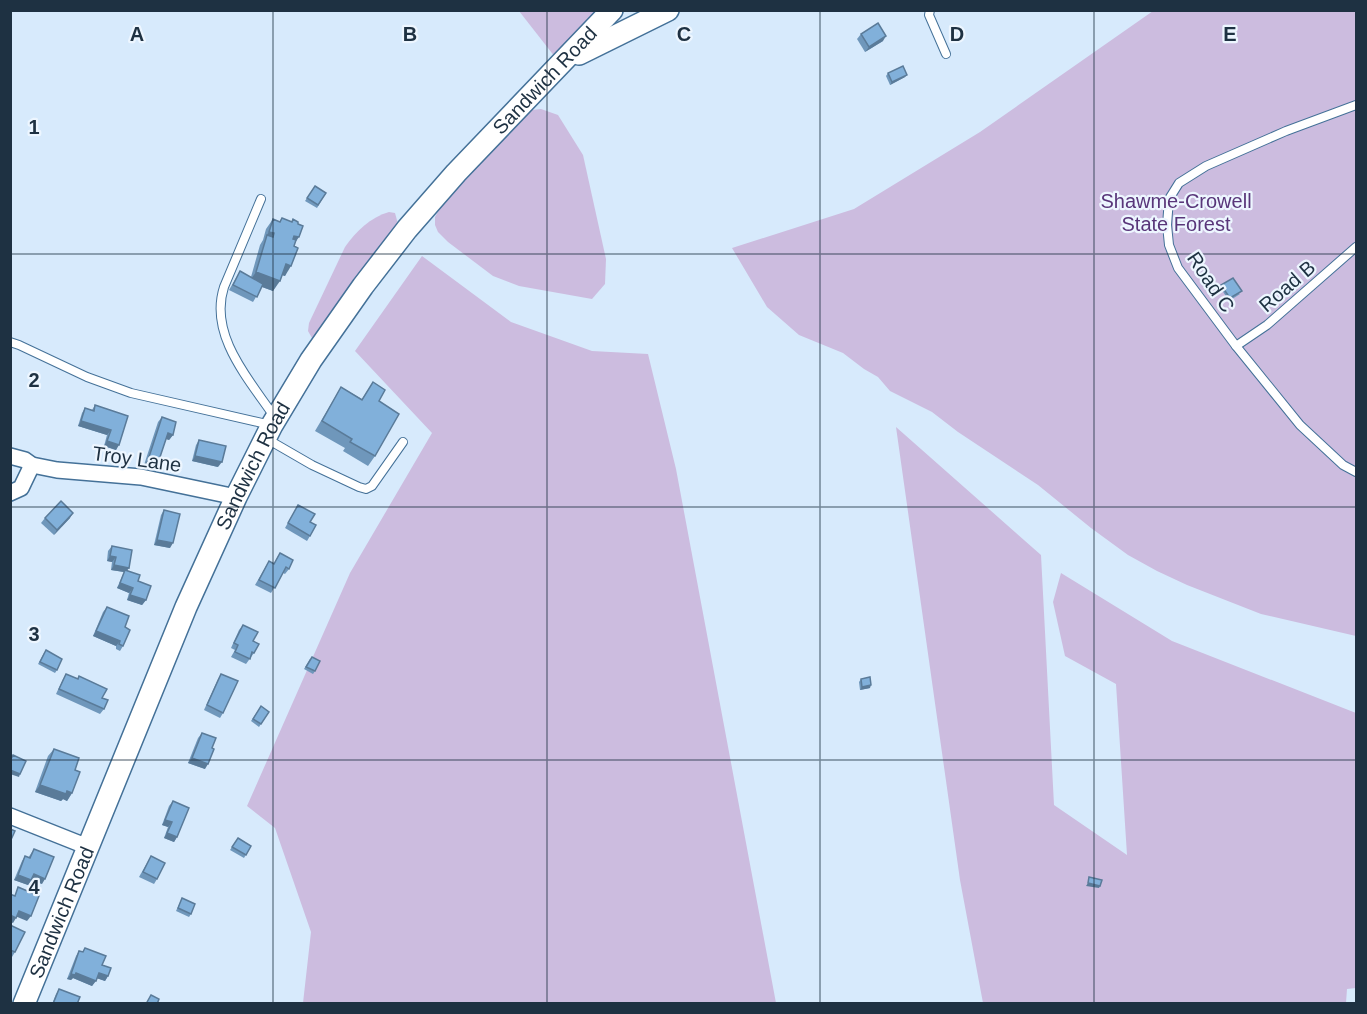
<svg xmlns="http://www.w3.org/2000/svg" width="1367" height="1014" font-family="Helvetica,sans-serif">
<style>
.green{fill:#ccbcdf}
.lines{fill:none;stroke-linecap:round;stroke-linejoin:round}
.service-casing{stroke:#447198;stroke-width:10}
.minor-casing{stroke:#447198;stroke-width:18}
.secondary-casing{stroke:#447198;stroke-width:24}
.service{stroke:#fff;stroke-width:8}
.minor{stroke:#fff;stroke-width:15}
.secondary{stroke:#fff;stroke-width:21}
.wall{fill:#6f97bb}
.shaded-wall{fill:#5a7b99}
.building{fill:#81b0da;stroke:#5a7b99;stroke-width:1.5}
.grid{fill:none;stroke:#1e3142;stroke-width:1.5;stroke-opacity:0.55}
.labels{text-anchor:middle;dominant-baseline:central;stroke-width:4.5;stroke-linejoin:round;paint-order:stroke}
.street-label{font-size:20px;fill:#1e3142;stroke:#edf6ff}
.park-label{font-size:20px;fill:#59367a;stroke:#edf6ff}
.grid-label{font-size:20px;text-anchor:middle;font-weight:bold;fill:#1e3142;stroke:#edf6ff;stroke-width:4.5;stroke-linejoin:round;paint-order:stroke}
</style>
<rect width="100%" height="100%" fill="#d7eafc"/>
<g class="green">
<polygon points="519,11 596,11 555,57"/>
<polygon points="1153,11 1356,11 1356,636 1261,614 1187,585 1157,571 1128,555 1091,528 1038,485 958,432 932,412 890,391 878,377 864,369 843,353 799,335 767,307 732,248 854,209 980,132"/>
<polygon points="541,109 558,115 583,155 606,259 605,284 592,299 519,286 493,276 448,242 438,232 435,225 435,217 440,208 472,171 532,110"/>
<path d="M389 212 395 213 398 224 314 338H312L308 331 309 323 345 247C355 232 371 217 389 212Z"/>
<polygon points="422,256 511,322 592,351 648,354 676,469 776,1003 303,1003 311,932 275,828 247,806 350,573 432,433 355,351"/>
<polygon points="896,427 1041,555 1054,805 1127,855 1116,684 1065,656 1053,602 1061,573 1172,641 1356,713 1356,988 1347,989 1346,1003 983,1003 960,880"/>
</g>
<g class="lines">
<defs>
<g id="service">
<polyline points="930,10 929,15 946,54"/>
<polyline points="1356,105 1286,131 1206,166 1179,183 1169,199 1167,225 1169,245 1178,268 1236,346 1300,425 1343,465 1356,472"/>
<path d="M261 199 224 287C209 333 246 376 271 412"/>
<polyline points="10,342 19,345 87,377 131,393 271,425"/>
<polyline points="1236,346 1267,325 1356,247"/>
<polyline points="267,439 312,465 359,487 366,489 372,486 403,442"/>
</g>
<g id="minor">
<polyline points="10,456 25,460 32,465 57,470 141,477 236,497"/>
<polyline points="10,493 21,488 32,465"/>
<polyline points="10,816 88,847"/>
</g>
<g id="secondary">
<polyline points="579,54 668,10"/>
<path id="s1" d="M24 1004 186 607 236 497 272 425 311 360 363 286 407 229 456 173 612 10"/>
</g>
</defs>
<use href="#service" class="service-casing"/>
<use href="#minor" class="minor-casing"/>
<use href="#secondary" class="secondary-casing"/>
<use href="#service" class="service"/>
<use href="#minor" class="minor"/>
<use href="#secondary" class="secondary"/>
</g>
<g class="wall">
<polygon points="861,34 883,41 865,52 857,39"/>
<polygon points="888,73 905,77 890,85 886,76"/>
<polygon points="315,186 326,193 317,208 305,201"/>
<polygon points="282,218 291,222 293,219 295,243 285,276 282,275 273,291 262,287 253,302 229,290 240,271 251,277 260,245 263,240 266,229 273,219 279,222"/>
<polygon points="1221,285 1240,294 1229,301 1220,287"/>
<polygon points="373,382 379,401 375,456 368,466 343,451 345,448 315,431 341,387 362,399"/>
<polygon points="95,405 128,416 116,450 104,446 107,435 78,426 82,413 85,408 92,410"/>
<polygon points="162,417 173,435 169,440 166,439 158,463 154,468 144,465 158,422"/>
<polygon points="199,440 218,467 192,461 196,445"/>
<polygon points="298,505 310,522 310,536 307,541 285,528"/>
<polygon points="164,510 170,548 154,545 161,515"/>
<polygon points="45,518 70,518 54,535 41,523"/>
<polygon points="112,546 129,568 127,570 138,581 146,600 142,605 127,600 129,593 117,588 124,572 111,570 112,562 107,561 108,551"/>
<polygon points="280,553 289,569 285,574 283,573 271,593 255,585 269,561 274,563"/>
<polygon points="107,607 125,627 123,646 120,651 116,649 116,646 93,636 103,612"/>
<polygon points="243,625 253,641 254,653 246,664 231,657 235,650 231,648 239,630"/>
<polygon points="44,653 57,670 55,673 38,664"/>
<polygon points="310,659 315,671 313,674 304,669"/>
<polygon points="66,674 77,679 79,676 102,698 104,709 100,714 56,694 63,679"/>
<polygon points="221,674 223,713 220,718 204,710 218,679"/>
<polygon points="861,679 870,688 860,690 859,682"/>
<polygon points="261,706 269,712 259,727 251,721"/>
<polygon points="202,733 205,769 188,763 198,738"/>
<polygon points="54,749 75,770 72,793 67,801 63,799 61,801 35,792 48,756"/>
<polygon points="173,801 177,837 174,842 164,838 168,827 162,825 169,806"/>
<polygon points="238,838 251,846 244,858 230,850"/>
<polygon points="34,849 42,884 32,880 28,885 14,880 22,861 25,856 28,858"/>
<polygon points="151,856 157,879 154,884 139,877"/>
<polygon points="182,898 191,914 189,917 176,911"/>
<polygon points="10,925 15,952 12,957 10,957"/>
<polygon points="85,948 102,965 108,976 105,981 97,978 92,986 73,978 71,980 67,979 76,956 79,951 82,952"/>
<polygon points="59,989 77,1004 52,1004 56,994"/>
</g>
<g class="shaded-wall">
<polygon points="886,36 883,41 865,52 869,47"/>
<polygon points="907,75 905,77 890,85 892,82"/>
<polygon points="269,232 274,233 267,243 266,236"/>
<polygon points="294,236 299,237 292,247 287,246"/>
<polygon points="286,264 291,266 285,276 279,274"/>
<polygon points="256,272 280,281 273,291 249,282"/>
<polygon points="81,421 111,430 107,435 78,426"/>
<polygon points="168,433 173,435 169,440 164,438"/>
<polygon points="107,441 119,445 116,450 104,446"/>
<polygon points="195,456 222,462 218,467 192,461"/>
<polygon points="148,460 158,463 154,468 144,465"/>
<polygon points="73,513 70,518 54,535 57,530"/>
<polygon points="157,540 173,543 170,548 154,545"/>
<polygon points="110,556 116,557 112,562 107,561"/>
<polygon points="114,565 129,568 125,573 125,570 124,572 111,570"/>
<polygon points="120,583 133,588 129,593 117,588"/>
<polygon points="130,595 146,600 142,605 127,600"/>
<polygon points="96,631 120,641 116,646 93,636"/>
<polygon points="871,685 870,688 860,690 862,687"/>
<polygon points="192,758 208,764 205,769 188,763"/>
<polygon points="10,770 20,774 19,777 10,774"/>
<polygon points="40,785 67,791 72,793 67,801 63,799 61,801 35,792"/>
<polygon points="165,820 172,822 168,827 162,825"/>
<polygon points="167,833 177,837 174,842 164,838"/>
<polygon points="34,874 45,879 42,884 31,879"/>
<polygon points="18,875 31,880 28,885 14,880"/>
<polygon points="1088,883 1100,886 1099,888 1086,886"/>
<polygon points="19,911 31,916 27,921 15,916"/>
<polygon points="10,915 16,918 13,923 10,922"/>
<polygon points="76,973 96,981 92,986 73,978 71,980 67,979 71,974"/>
<polygon points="99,973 108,976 105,981 96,978"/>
</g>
<g class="building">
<polygon points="878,23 886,36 869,47 861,34"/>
<polygon points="903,66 907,75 892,82 888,73"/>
<polygon points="315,186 326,193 318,205 307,198"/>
<polygon points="282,218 292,222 293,219 298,222 298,224 303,226 299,237 294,236 293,239 296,240 294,246 298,248 291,266 286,264 280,281 256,272 267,235 273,237 274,233 269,232 273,219 280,222"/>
<polygon points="240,271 263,284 257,297 233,285"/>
<polygon points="1233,278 1242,291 1230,298 1221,285"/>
<polygon points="373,382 385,390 379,401 399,414 375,456 350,442 352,439 322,421 341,387 362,400"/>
<polygon points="95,405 128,416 119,445 107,441 111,430 81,421 85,408 94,411"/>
<polygon points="162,417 176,422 173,435 168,433 158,463 148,460"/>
<polygon points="199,440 226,446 222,462 195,456"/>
<polygon points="61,501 73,513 57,530 45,518"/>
<polygon points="298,505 315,514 310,522 316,525 310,536 288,523"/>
<polygon points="164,510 180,514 173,543 157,540"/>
<polygon points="112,546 132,550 129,568 114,565 116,557 110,556"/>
<polygon points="280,553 293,560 289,569 286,567 275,588 259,580 269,561 274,564"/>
<polygon points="125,570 140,575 138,581 151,586 146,600 130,595 133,588 120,583"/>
<polygon points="107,607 129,616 125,627 130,630 123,646 119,644 120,641 96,631"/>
<polygon points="243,625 258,632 253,641 259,644 254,653 252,652 250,659 235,652 238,645 234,643"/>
<polygon points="46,650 62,659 57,670 40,662"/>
<polygon points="312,657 320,661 315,671 306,667"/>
<polygon points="66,674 78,679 79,676 107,689 102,698 108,700 104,709 59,689"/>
<polygon points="221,674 238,681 223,713 207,705"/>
<polygon points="870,677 871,685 862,687 861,679"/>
<polygon points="261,706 269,712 261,724 253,719"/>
<polygon points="202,733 216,738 212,748 214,749 208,764 192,758"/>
<polygon points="54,749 79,758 75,770 80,772 72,793 67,791 66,794 40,785"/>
<polygon points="13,755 26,761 20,774 10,770 10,761"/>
<polygon points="173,801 189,808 177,837 167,833 172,822 165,820"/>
<polygon points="10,829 15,831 10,842"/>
<polygon points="238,838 251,846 246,855 232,847"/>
<polygon points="34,849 54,857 45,879 34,874 31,880 18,875 25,856 30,858"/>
<polygon points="151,856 165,863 157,879 143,872"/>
<polygon points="1089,877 1102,880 1100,886 1088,883"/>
<polygon points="18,887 39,896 31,916 19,911 16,918 10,915 10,894 15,896"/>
<polygon points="182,898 195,904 191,914 178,908"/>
<polygon points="10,925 25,932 15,952 10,950"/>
<polygon points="85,948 106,956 102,965 111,968 108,976 99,973 96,981 76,973 75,975 71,974 79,951 83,952"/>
<polygon points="59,989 80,997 77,1004 53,1004"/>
<polygon points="151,995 159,999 157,1004 146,1004"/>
</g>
<path class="grid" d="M273 10V1004M547 10V1004M820 10V1004M1094 10V1004M10 254H1356M10 507H1356M10 760H1356"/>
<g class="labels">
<g class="street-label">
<text stroke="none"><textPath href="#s1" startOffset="1071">Sandwich Road</textPath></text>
<text transform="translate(1211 282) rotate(56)">Road C</text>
<text transform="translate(1287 286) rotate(-41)">Road B</text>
<text transform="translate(137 459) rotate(8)">Troy Lane</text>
<text stroke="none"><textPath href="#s1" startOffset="585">Sandwich Road</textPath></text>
<text stroke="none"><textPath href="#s1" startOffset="99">Sandwich Road</textPath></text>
</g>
<g class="park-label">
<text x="1176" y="201">Shawme-Crowell<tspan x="1176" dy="23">State Forest</tspan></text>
</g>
</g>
<g class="grid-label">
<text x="137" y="41">A</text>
<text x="410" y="41">B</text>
<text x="684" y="41">C</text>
<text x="957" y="41">D</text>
<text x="1230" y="41">E</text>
<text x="34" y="134">1</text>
<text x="34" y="387">2</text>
<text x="34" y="641">3</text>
<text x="34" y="894">4</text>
</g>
<rect width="1367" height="1014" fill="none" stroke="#1e3142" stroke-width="24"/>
</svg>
